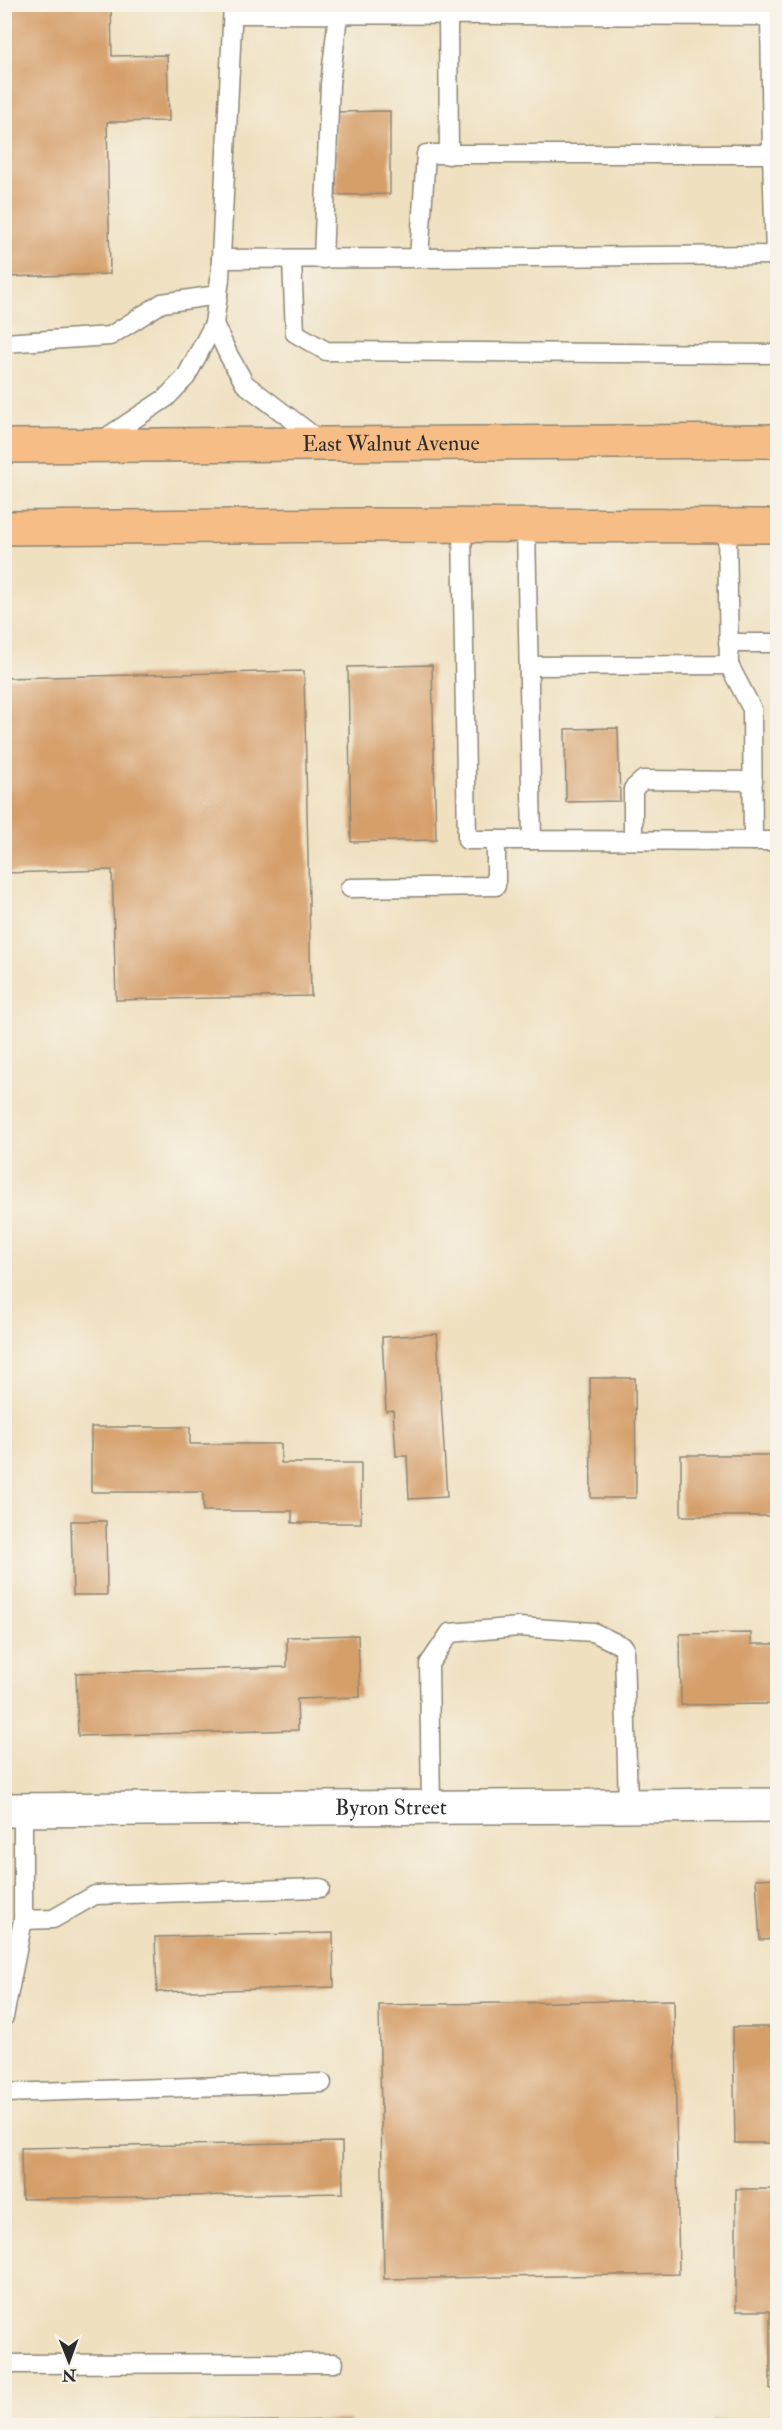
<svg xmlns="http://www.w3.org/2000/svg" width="782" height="2430" font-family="'IM FELL Double Pica',serif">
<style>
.building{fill:#d59f6a}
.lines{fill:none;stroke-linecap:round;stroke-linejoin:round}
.service-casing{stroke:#8d8676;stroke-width:21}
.minor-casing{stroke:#8d8676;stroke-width:36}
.primary-casing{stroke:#8d8676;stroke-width:36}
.service{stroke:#fff;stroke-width:18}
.minor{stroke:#fff;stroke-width:33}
.primary{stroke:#f6be86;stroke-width:33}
.labels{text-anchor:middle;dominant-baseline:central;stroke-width:6;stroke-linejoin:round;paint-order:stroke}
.street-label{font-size:22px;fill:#2b2b2b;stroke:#f7f3e8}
</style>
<rect width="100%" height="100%" fill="#f7f3e8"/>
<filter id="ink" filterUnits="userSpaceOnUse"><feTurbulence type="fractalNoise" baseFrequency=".0167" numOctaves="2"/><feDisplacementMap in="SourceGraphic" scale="12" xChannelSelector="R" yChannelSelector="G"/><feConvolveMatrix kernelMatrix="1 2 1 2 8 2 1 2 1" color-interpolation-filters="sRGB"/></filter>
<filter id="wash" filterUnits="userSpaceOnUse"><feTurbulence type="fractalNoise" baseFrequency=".008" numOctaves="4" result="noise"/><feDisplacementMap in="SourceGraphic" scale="24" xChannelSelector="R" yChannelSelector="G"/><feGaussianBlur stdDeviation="1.35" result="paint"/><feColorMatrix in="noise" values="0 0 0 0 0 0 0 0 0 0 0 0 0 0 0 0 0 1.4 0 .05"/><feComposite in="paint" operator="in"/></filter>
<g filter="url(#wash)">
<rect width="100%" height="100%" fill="#efe0c0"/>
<g id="blocks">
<g class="building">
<polygon points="4,4 111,4 112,56 167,55 169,121 107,122 110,274 4,277"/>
<polygon points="390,111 390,194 336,195 335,112"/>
<polygon points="432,665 436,840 351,842 348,667"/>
<polygon points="304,671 311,996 116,1000 112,870 4,873 4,678"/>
<polygon points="618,728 620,801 566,802 565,729"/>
<polygon points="437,1334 447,1497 409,1499 407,1456 396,1456 393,1410 386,1411 382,1337"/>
<polygon points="590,1378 635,1378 636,1498 591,1498"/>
<polygon points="91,1427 190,1427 190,1444 281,1444 281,1463 361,1463 361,1523 292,1523 292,1511 203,1511 203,1492 91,1492"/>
<rect x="681" y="1455" width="97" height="61"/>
<polygon points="71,1521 106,1521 107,1595 73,1595"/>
<polygon points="751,1633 751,1644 778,1644 778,1704 681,1705 680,1634"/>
<polygon points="358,1635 360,1697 297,1699 298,1730 78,1736 76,1673 287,1667 287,1637"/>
<polygon points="778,1878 778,1939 760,1940 756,1879"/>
<polygon points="333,1933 334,1987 157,1992 155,1937"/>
<polygon points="674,2000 679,2274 384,2279 379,2005"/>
<polygon points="733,2027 778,2027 778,2143 735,2143"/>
<polygon points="342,2142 343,2193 22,2199 21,2148"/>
<polygon points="736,2189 778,2189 778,2389 770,2389 770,2311 736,2311"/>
<polygon points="778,2419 778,2426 712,2426 712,2420"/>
<polygon points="350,2420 350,2426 149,2426 149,2423"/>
</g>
</g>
</g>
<g filter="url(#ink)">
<use href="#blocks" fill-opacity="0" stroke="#8d8676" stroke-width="1.5"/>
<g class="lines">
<defs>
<g id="service">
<polyline points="233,14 770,16 772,154"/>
<polyline points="448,15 449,155"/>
<polyline points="419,258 775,255"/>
<polyline points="221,259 419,258 426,154 772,154 775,255 778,255"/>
<polyline points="323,259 330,84 338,15"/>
<polyline points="292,260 295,333 326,351 778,354"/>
<polyline points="214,324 229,356 245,384 323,443"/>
<polyline points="4,343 110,336 162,303 218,295"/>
<polyline points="101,441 166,398 186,377 214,324 220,279 233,4"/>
<polyline points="462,526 467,840 532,840"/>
<polyline points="526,526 532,840 778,841"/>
<polyline points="728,643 778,643"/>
<polyline points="729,665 752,709 753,841"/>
<polyline points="529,666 729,665 727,526"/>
<polyline points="633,840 633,789 643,780 753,781"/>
<polyline points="350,888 496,886 496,840"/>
<polyline points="431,1807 429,1664 450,1633 519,1627 593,1632 624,1647 628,1807"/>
<polyline points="23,1920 53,1919 95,1895 320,1888"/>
<polyline points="4,2017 23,1920 23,1810"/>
<polyline points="4,2093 322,2083"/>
<polyline points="4,2364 334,2363"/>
</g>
<g id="minor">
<path id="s1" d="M4 1810 778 1805"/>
</g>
<g id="primary">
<path id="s2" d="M4 446 778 441"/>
<polyline points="4,528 358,525 778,526"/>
</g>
</defs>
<use href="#service" class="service-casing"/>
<use href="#minor" class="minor-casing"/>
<use href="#primary" class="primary-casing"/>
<use href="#service" class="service"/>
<use href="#minor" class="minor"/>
<use href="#primary" class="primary"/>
</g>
</g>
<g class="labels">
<g class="street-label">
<text stroke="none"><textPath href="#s2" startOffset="387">East Walnut Avenue</textPath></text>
<text stroke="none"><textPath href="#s1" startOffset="387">Byron Street</textPath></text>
</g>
</g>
<rect width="782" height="2430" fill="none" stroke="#f7f3e8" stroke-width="24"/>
<g transform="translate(69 2361) rotate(179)" stroke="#f7f3e8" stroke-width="4.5" paint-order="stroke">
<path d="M0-4.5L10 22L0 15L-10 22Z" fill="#2b2b2b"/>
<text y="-9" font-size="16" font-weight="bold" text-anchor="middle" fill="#2b2b2b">N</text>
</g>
</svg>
